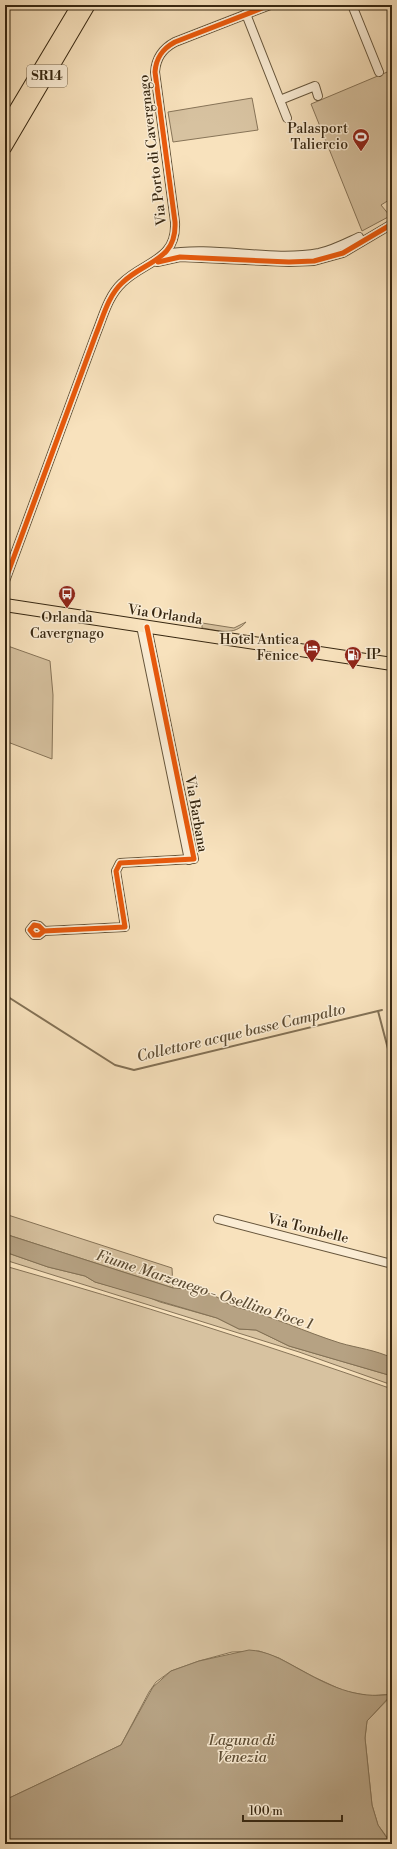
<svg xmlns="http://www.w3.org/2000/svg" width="397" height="1849" font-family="'Libre Bodoni',serif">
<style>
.green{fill:#d7c2a0;stroke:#877458}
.water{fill:#b6a283;stroke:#837155}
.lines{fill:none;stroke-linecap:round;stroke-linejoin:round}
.stream{stroke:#837155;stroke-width:2}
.street-casing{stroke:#67563c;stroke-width:10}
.primary-casing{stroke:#372711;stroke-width:14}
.street{stroke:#faecd4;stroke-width:8}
.primary{stroke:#f8e2bd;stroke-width:12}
.cycleway-casing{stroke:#faecd4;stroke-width:8}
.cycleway{stroke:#e8590c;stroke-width:5}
.labels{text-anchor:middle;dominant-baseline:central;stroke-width:3;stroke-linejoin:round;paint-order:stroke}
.shield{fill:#faecd4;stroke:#72624c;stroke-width:1}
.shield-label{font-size:13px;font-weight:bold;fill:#372711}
.poi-label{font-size:14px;fill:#372711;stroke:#faecd4;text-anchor:end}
.street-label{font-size:14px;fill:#372711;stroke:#faecd4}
.water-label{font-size:15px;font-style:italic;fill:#5d4c33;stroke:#faecd4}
</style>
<rect width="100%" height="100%" fill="#f8e2bd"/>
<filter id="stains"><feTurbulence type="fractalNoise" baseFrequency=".005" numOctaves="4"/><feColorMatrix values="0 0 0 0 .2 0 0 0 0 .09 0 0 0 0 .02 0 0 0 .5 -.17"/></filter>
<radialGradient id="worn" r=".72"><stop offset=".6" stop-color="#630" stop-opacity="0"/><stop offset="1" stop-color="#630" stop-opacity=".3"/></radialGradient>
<g class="green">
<polygon points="392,70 392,204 389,200 381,205 390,216 362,231 311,104"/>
<polygon points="252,98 258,130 173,142 168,112"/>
<path d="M246 622C234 637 218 630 202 628V623L234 628Z"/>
<polygon points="5,645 50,661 53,695 52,759 5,741"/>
<polygon points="5,1214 172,1268 173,1288 5,1234"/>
<polygon points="5,1252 48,1267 85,1276 95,1282 143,1295 160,1302 217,1318 239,1329 256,1330 289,1346 392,1376 392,1385 299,1352 5,1260"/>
<path d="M5 1266C135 1303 264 1344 392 1389V1694L370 1696 344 1691 314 1677 279 1658 259 1651 232 1652 199 1661 171 1671 156 1682 149 1692 121 1745 5 1800Z"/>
<polygon points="392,1695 392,1844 378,1825 372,1805 365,1738 367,1721"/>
</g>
<g class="water">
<path d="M5 1234 173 1288C186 1289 203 1290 215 1296 222 1299 228 1305 236 1307 272 1316 305 1332 340 1343 357 1348 376 1350 392 1358V1376L289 1346 256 1330 239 1329 217 1318 95 1282 85 1276 48 1267 5 1252Z"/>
<path d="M249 1650C267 1651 281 1659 297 1668 328 1685 356 1700 392 1694L367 1721 365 1738 372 1805 378 1825 391 1844H5V1800L121 1745 153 1687 171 1671 199 1661Z"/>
</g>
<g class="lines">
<g class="stream">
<polyline points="5,995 115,1065 134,1070 382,1010"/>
<polyline points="378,1011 392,1064"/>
</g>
<defs>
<g id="street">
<polyline points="352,5 379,72"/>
<polyline points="246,14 287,118"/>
<polyline points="280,100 315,86 318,96"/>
<path d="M165 254C215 245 269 262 319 253 333 250 346 243 359 237L361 242"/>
<polyline points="157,262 180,257 289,262 314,261 343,253 392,224"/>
<path d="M5 581 96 334C103 317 108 296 122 283 144 261 177 261 175 222L155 72C156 58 162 49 175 42L270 5"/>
<polyline points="141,626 189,860"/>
<polyline points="44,931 39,935 34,935 30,930 34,925 39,926 44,931 125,927 116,871 120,863 194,859 147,627"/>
<polyline points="218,1219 392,1264"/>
</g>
<g id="primary">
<polyline points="5,127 78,5"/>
<polyline points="5,148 89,5"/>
<polyline points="5,605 392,664"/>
</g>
</defs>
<use href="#street" class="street-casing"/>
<use href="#primary" class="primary-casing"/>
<use href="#street" class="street"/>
<use href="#primary" class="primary"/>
<defs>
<g id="cycleway">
<polyline points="158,262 180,257 289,262 314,261 343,253 392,224"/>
<path d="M5 581 96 334C103 317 108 296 122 283 144 261 177 261 175 222L155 72C156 58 162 49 175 42L270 5"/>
<polyline points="44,931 39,935 34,935 30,930 34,925 39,926 44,931 125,927 116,871 120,863 194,859 147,627"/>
</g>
</defs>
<use href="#cycleway" class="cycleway-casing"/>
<use href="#cycleway" class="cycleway"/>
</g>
<defs>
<symbol id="stadium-pin" viewBox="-11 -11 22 30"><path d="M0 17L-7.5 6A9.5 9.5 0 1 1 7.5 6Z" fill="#8f2418" stroke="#faecd4"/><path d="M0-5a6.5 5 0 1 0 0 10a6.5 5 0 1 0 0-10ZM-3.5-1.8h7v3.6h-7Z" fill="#fff"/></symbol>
<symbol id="bus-pin" viewBox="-11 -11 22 30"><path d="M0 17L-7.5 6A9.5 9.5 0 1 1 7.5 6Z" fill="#8f2418" stroke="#faecd4"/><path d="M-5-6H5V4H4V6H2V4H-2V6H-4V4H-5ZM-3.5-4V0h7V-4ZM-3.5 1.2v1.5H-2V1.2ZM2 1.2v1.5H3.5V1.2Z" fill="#fff"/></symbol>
<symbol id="hotel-pin" viewBox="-11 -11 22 30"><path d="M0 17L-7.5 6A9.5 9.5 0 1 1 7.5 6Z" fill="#8f2418" stroke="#faecd4"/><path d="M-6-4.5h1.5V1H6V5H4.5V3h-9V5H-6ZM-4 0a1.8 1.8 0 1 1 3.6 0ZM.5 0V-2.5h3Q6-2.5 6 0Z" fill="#fff"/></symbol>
<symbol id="fuel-pin" viewBox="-11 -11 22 30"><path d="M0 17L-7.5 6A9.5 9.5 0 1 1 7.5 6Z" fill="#8f2418" stroke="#faecd4"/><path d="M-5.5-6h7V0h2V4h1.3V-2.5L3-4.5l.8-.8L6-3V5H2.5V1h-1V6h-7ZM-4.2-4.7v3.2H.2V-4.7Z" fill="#fff"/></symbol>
</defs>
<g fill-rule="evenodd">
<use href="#stadium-pin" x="351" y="127" width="20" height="27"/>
<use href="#bus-pin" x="57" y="584" width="20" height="27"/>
<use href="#hotel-pin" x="302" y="638" width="20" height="27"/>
<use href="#fuel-pin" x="343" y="645" width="20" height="27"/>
</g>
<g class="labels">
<rect class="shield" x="27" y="65" width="40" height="22" rx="3"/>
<g class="shield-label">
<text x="47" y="76">SR14</text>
</g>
<g class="poi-label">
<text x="348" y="129">Palasport<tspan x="348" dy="16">Taliercio</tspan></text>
<text x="67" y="618" text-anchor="middle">Orlanda<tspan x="67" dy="16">Cavergnago</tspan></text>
<text x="299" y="640">Hotel Antica<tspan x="299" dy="16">Fenice</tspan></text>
<text x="366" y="655" text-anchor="start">IP</text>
</g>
<g class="street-label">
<text transform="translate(153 150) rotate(-97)">Via Porto di Cavergnago</text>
<text transform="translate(165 615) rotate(8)">Via Orlanda</text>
<text transform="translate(196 814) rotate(80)">Via Barbana</text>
<text transform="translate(308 1229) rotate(14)">Via Tombelle</text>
</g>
<g class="water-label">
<text transform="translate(241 1033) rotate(-13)">Collettore acque basse Campalto</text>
<text transform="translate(204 1290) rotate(18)">Fiume Marzenego - Osellino Foce 1</text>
<text x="242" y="1740">Laguna di<tspan x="242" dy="17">Venezia</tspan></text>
</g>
</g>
<rect width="397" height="1849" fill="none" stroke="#f8e2bd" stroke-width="20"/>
<rect x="6" y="6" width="385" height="1837" fill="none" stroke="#372711" stroke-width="2"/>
<rect x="10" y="10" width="377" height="1829" fill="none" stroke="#372711"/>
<path d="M243 1815v6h99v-6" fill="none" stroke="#372711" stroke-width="2"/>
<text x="249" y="1815" font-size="12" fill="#372711" stroke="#faecd4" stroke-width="3" paint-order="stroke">100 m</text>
<rect width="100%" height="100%" filter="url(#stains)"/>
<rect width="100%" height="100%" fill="url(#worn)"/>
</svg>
